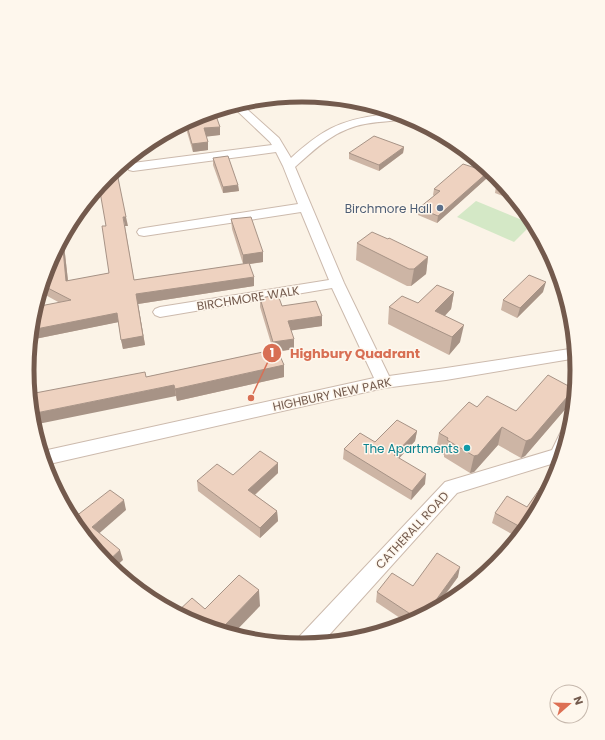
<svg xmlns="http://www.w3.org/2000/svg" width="605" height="740" font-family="Poppins,sans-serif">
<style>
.green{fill:#d4e8c6}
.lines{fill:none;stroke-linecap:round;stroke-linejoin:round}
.minor-casing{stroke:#ccbaad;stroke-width:2}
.minor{fill:#fff;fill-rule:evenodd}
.wall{fill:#cdb5a5}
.shaded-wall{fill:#a79386}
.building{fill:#eed2c0;stroke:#a79386}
.service-dot{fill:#5c6f8a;stroke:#fef7ed;stroke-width:1.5}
.culture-dot{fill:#0f9aa8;stroke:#fef7ed;stroke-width:1.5}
.labels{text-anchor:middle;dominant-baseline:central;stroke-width:3;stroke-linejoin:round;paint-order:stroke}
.service-label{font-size:12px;fill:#4e5e75;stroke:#fef7ed;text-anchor:end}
.street-label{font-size:12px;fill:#735a4d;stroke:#fef7ed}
.culture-label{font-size:12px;fill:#0d838f;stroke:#fef7ed;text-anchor:end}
.rim{fill:none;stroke:#735a4d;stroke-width:5}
.leader{fill:none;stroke:#d86f54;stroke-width:1.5}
.callout-dot{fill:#d86f54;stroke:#fef7ed;stroke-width:1.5}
.mark-label{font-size:12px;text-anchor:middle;font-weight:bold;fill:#fff}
.callout-label{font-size:13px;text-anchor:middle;font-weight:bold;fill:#d86f54;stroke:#fef7ed;stroke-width:3;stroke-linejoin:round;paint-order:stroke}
</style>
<rect width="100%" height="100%" fill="#fbf3e7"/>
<polygon class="green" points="476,201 532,224 514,242 457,217"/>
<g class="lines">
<defs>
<g id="minor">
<path d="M240 103 279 138 291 158C321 131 339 120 380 115 391 113 400 112 410 117 397 122 379 121 365 124 336 129 316 148 295 167L344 283 389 376 446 368 576 348 577 358 446 380 384 388 45 465 41 452 43 451 374 378 332 288 160 317 155 315 153 312 155 309 160 307 329 280 301 212 144 236 139 235 137 232 139 229 144 228 298 204 283 166 276 152 133 171 129 170 127 167 129 164 133 163 272 145 270 142 231 105Z"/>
<polygon points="573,418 573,424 561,461 457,493 321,644 295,645 298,638 445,482 552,450 567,419"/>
</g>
</defs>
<use href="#minor" class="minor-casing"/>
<use href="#minor" class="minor"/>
</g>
<g class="wall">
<polygon points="197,115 220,127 220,135 206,136 208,142 208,150 193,152 184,122"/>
<polygon points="404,147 403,153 379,171 349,159 349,153"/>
<polygon points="213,158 238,185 239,191 223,193 213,165"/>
<polygon points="488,172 487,178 437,223 418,215 419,208 434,196 433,195 434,189"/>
<polygon points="502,181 514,196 511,199 495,193 496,186"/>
<polygon points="231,219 263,252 263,262 250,264 254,286 138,304 145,345 123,349 118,322 30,340 32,316 60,303 40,292 48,264 63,236 68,281 109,273 106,226 128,226 125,226 134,280 243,264 232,229"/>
<polygon points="388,239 428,257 426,274 411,286 407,286 356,260 357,243"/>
<polygon points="454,292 451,309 445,316 460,342 449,355 388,324 389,307 418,303"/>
<polygon points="543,292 517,318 501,310 503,300"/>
<polygon points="260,298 282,306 322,326 291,330 294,349 278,352 284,365 284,377 177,401 176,396 146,377 273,350 260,307"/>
<polygon points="574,389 568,406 525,456 521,458 498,445 474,472 470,473 444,457 444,455 436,450 439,433 477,407 516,411"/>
<polygon points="417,431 415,441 399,458 425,484 411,500 343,459 344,449 375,442"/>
<polygon points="278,463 278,473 255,495 277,511 278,521 260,538 198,491 197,481 233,475"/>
<polygon points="527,507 531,523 519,538 492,523 495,513"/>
<polygon points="458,577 440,602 444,605 409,624 376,602 377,592"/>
</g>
<g class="shaded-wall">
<polygon points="220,127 220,135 204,137 204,128"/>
<polygon points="208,142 208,150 193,152 192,144"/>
<polygon points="404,147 403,153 379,171 379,165"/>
<polygon points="488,172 487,178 437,223 438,216"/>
<polygon points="238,185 239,191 223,193 223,187"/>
<polygon points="512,193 514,196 511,199"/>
<polygon points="123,217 126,217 128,226 125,226"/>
<polygon points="63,236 69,290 66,281 62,238"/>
<polygon points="263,252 263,262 243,265 243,255"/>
<polygon points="428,257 426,274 411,286 414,269"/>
<polygon points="254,277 254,286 138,304 145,345 123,349 121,340 136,294"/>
<polygon points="546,282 543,292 517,318 520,308"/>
<polygon points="454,292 451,309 432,329 435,311"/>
<polygon points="117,313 119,322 30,340 31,330"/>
<polygon points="322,316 322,326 288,331 288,321"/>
<polygon points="464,325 460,342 449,355 452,337"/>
<polygon points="294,339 294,349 273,352 273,342"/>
<polygon points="284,365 284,377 177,401 175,389"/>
<polygon points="174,385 176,396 33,425 32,424 31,414"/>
<polygon points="574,389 568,406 525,456 521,458 526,441"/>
<polygon points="502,427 498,445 474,472 470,473 474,456"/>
<polygon points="417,431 415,441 393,465 394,455"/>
<polygon points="278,463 278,473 249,500 248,490"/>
<polygon points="426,474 425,484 411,500 412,491"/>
<polygon points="124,500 126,510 95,537 92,527"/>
<polygon points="277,511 278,521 260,538 260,528"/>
<polygon points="120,550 123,560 113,569 106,563"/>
<polygon points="460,567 458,577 434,609 436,600"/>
<polygon points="259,590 260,606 232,635 226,624"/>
</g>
<g class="building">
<polygon points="214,110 220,127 204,128 208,142 192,144 186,122 197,115"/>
<polygon points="374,136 404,147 379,165 349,153"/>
<polygon points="228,156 238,185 223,187 213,158"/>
<polygon points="463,164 488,172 438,216 419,208 440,191 434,189"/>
<polygon points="116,168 126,217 123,217 134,280 249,263 254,277 136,294 143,336 121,340 117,313 31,330 32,316 35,307 71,300 42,285 48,264 62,238 66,281 109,273 102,226 106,226 99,186 108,175"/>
<polygon points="502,181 511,192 496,186"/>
<polygon points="251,217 263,252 243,255 231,219"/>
<polygon points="372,232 388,239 389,238 428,257 414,269 409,269 357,243"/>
<polygon points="529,275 546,282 520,308 503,300"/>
<polygon points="437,285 454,292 435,311 464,325 452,337 389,307 402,296 418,303"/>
<polygon points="278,295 282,306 316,301 322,316 288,321 294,339 273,342 260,298"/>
<polygon points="277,349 284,365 175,389 174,385 31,414 30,394 145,372 146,377"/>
<polygon points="548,375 574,389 531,439 526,441 502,427 478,455 474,456 447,440 448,438 439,433 469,402 477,407 487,396 516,411"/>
<polygon points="397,420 417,431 394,455 426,474 412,491 344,449 360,433 375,442"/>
<polygon points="260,451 278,463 248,490 277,511 260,528 197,481 217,464 233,475"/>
<polygon points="546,480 553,484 531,523 526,530 495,513 507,496 527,507"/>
<polygon points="110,490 124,500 92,527 120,550 106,563 73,523 66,510 75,517"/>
<polygon points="437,553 460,567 436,600 444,605 418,619 377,592 392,573 413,586"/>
<polygon points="239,575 259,590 226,624 244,639 197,624 176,613 192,598 205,609"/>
</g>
<circle class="service-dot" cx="440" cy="208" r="4"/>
<circle class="culture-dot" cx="467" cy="448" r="4"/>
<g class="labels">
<g class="service-label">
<text x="432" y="208">Birchmore Hall</text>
</g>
<g class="street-label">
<text transform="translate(248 298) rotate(-9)">BIRCHMORE WALK</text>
<text transform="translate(332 394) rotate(-12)">HIGHBURY NEW PARK</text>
<text transform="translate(412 530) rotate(-47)">CATHERALL ROAD</text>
</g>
<g class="culture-label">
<text x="459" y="448">The Apartments</text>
</g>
</g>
<path d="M0 0H605V740H0ZM34 370a268 268 0 1 1 536 0a268 268 0 1 1-536 0Z" fill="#fef7ed" fill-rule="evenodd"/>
<path class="rim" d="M34 370a268 268 0 1 1 536 0a268 268 0 1 1-536 0Z"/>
<path class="leader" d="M251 398L272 353"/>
<g class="callout-dot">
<circle cx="251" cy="398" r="4"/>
<circle cx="272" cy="353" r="10"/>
</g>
<g class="mark-label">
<text x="272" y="357">1</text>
</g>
<g class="callout-label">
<text x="355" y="358">Highbury Quadrant</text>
</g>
<g transform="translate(569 704) rotate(70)"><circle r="19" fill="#fef7ed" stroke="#c6b8ad"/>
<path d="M0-3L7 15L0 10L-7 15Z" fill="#dd7054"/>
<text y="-6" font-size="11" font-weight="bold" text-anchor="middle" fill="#735a4d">N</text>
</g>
</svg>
